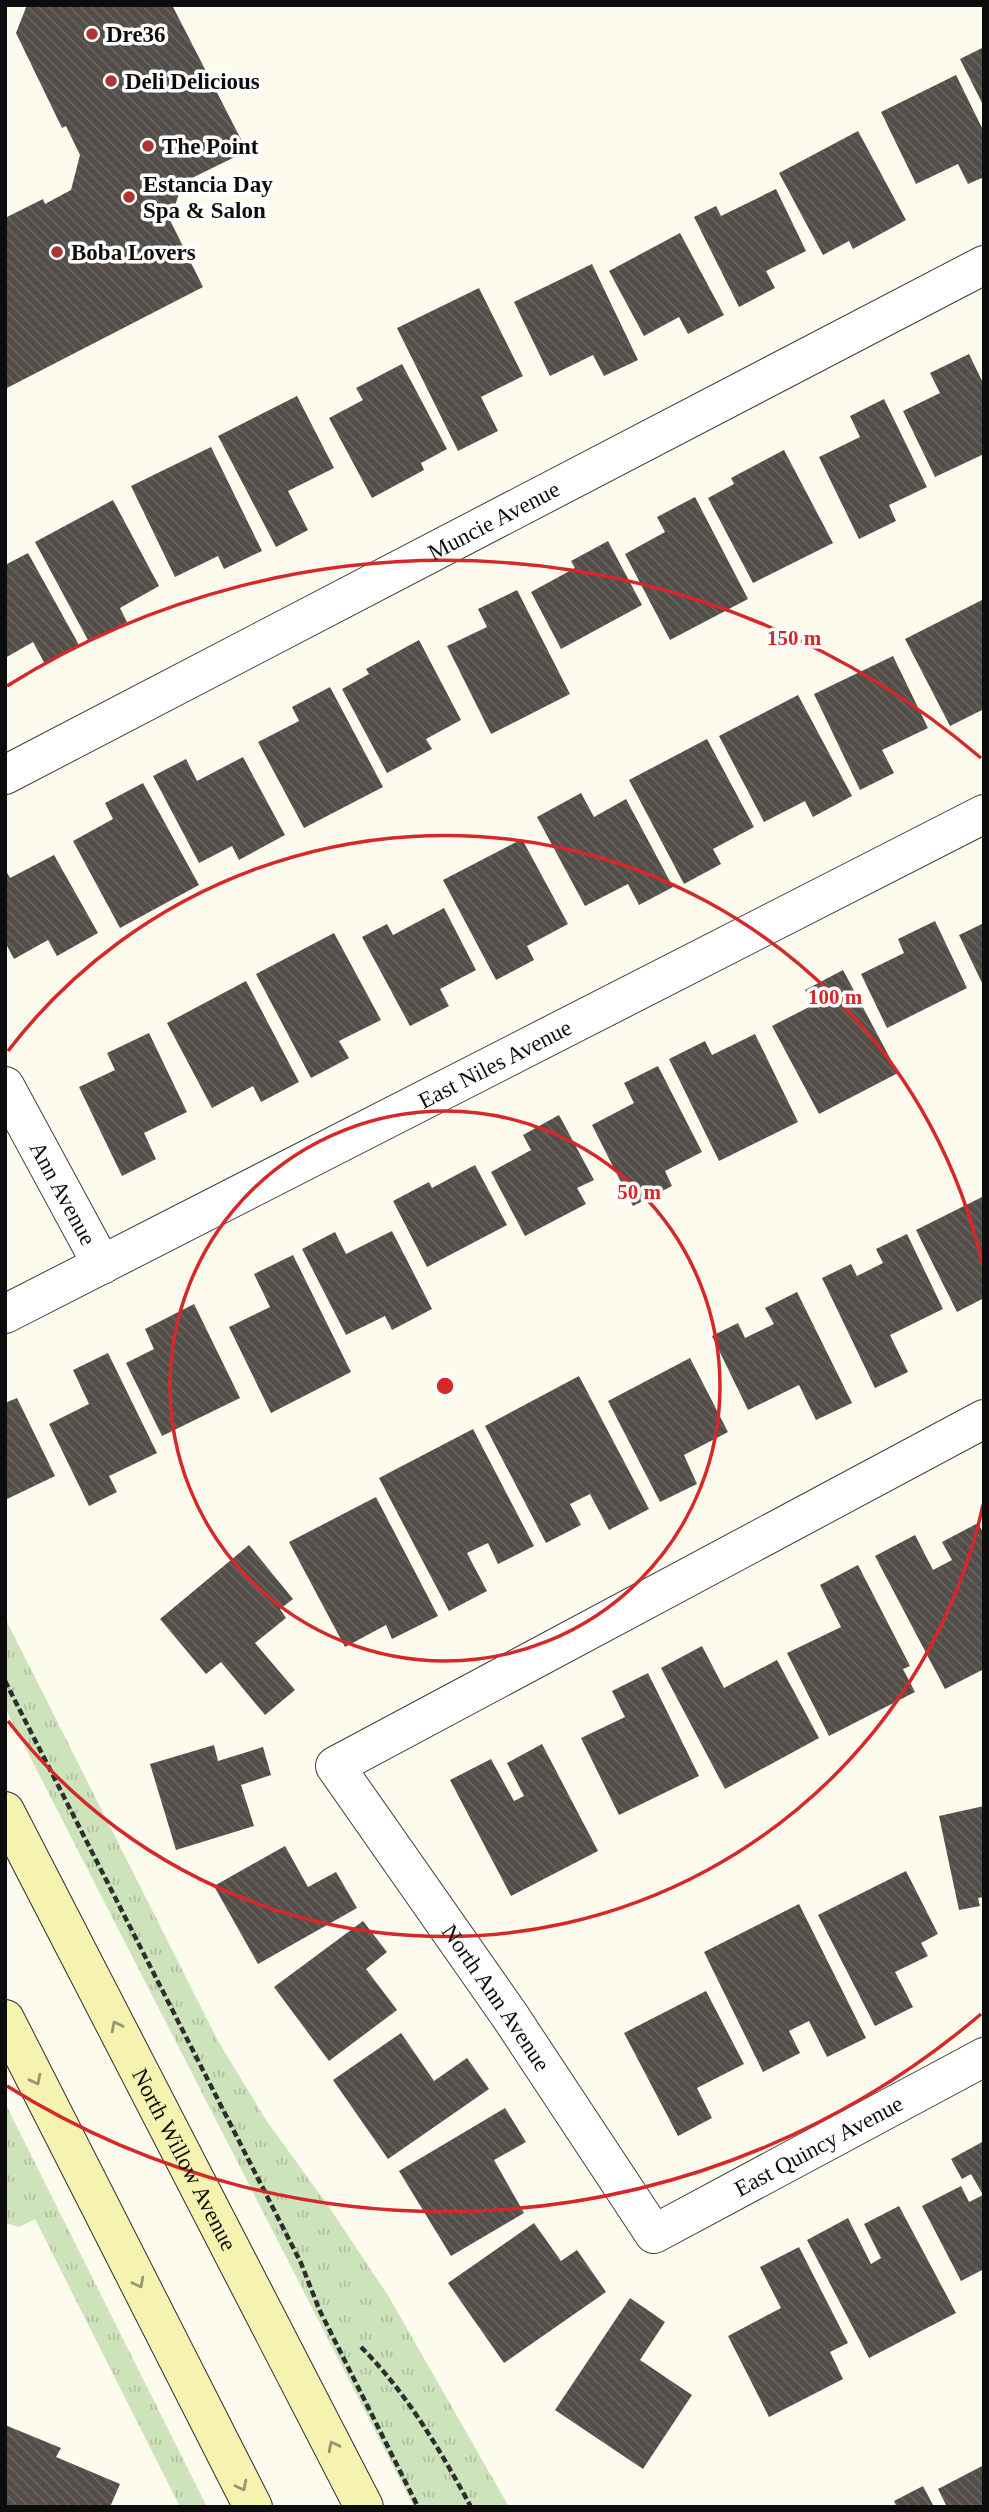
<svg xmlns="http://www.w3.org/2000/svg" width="989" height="2512" font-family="'Times New Roman',serif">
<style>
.grass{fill:url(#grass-tufts)}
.building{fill:url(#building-back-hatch)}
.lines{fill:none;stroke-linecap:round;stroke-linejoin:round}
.street-casing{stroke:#3f3f3f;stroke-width:40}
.secondary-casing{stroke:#2e2e2e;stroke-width:40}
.path{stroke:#2e2e2e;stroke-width:4.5;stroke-dasharray:7 3.5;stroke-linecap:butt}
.street{stroke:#fff;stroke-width:38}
.secondary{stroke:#f6f2af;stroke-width:38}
.oneway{stroke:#98966e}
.ring{fill:none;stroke:#d62828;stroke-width:3.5}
.poi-dot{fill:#ac3534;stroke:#fff;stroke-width:2.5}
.labels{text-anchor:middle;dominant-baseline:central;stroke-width:7;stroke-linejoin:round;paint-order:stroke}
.poi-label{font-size:23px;font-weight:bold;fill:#0c0c0c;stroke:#fff;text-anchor:start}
.street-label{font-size:23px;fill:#0c0c0c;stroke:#fff}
.centre{fill:#d62828;stroke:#fff;stroke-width:3.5}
.ring-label{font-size:21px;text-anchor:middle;font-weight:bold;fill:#d62828;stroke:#fff;stroke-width:7;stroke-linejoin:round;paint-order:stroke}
</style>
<defs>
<pattern id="grass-tufts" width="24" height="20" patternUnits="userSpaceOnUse" patternTransform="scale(1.75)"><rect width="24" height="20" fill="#cde3bb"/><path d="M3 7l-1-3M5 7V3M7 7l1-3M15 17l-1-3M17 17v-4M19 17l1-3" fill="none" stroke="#afc2a0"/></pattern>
<pattern id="building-back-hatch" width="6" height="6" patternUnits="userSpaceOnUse" patternTransform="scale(1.75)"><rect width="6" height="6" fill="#534e4a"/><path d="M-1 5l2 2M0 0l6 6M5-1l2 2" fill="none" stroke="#676360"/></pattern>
</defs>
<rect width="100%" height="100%" fill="#fdfbed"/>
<g class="grass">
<polygon points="5,1618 218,2041 266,2120 329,2207 389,2297 509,2507 414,2507 5,1708"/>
<polygon points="5,2103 207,2507 180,2507 35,2219 19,2227 5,2223"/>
</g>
<g class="building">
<polygon points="27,5 172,5 247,151 190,179 191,182 181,188 170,220 203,287 5,389 5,218 43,199 45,204 71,190 80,155 66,126 62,128 16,33"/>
<polygon points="984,47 984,107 960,59"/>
<polygon points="956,75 984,132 984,177 968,184 958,164 916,184 881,112"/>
<polygon points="858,131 906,220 853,249 849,241 823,255 779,173"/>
<polygon points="776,189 806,251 766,271 775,288 739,307 694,217 716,206 721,216"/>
<polygon points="680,233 724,315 688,334 679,317 644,336 609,271"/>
<polygon points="592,264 638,360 604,376 593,355 550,376 514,302"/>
<polygon points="479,288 523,376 481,397 498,431 458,451 397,328"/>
<polygon points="969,354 984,385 984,454 935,477 903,411 940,393 930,373"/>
<polygon points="402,364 447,449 421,463 424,470 372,498 329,418 363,400 356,388"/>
<polygon points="297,396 334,468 288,491 308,530 276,547 218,436"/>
<polygon points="884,399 927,487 889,505 896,521 859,539 819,457 860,437 850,416"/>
<polygon points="211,447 262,551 224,569 218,556 175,577 131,486"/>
<polygon points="784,450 833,543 753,583 708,498 734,484 731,478"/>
<polygon points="695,497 748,599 670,640 625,554 665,532 657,517"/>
<polygon points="113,500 159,586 120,608 127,622 89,642 35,542"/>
<polygon points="608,541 642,605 561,649 531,592 575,568 571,561"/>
<polygon points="28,553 79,645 45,664 33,642 5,658 5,565"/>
<polygon points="517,590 570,694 491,734 447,646 487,627 478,609"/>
<polygon points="984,599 984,709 950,726 905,639"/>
<polygon points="419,640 461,720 426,739 432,749 387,773 342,689 369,674 366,669"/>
<polygon points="893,656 928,728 882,750 894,773 860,790 814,694"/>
<polygon points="330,687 383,787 304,828 258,742 299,721 292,707"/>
<polygon points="798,695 852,796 813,817 805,801 764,822 719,736"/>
<polygon points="707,739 754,827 713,849 721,864 684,884 629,780"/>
<polygon points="243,757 285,835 239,860 232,846 199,863 153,776 186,759 197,781"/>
<polygon points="143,783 199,885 120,928 73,841 113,819 105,803"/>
<polygon points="581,793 594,817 626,799 673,887 639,905 628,884 585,906 537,817"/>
<polygon points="522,839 568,924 527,946 534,960 496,980 443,880"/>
<polygon points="54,855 98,933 57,956 48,940 14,959 5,942 5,869 10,878"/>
<polygon points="444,908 476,970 440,989 449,1006 410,1026 362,937 387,924 393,935"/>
<polygon points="935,921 967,988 887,1028 861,974 904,953 898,939"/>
<polygon points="984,923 984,987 959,935"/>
<polygon points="334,933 381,1020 339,1041 349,1058 311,1078 256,974"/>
<polygon points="843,970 898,1073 819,1114 772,1026 813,1005 805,990"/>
<polygon points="246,981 299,1082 261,1102 253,1086 212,1108 167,1023"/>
<polygon points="149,1033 187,1112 144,1133 156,1159 122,1176 79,1087 115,1070 107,1053"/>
<polygon points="755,1034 798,1122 719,1161 669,1059 705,1041 712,1055"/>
<polygon points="658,1066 702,1152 665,1171 672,1186 633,1206 592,1125 634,1103 624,1083"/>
<polygon points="559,1115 594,1180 577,1188 586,1204 525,1236 491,1172 531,1150 523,1135"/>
<polygon points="475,1165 507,1225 427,1267 393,1201 429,1182 432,1188"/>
<polygon points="984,1196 984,1298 957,1312 916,1230"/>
<polygon points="392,1231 432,1309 392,1330 385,1316 346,1335 302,1249 335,1232 346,1254"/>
<polygon points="907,1234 943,1309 890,1335 908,1372 875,1388 822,1278 851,1264 857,1276 883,1263 876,1249"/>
<polygon points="293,1255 351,1372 271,1413 229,1327 270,1307 254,1274"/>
<polygon points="797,1292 852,1403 816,1420 799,1385 748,1410 712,1336 738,1323 745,1338 774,1324 765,1308"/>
<polygon points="194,1304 240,1398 162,1436 126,1363 154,1349 145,1329"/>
<polygon points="108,1353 157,1453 109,1476 117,1492 89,1506 49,1424 89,1404 73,1370"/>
<polygon points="690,1358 728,1432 684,1455 697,1484 660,1502 608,1401"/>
<polygon points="579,1376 649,1509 609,1530 590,1494 570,1504 581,1525 546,1543 485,1426"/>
<polygon points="17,1398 55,1476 5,1500 5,1403"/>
<polygon points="473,1429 534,1546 498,1564 488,1543 467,1553 487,1591 449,1611 379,1478"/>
<polygon points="376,1497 438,1616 392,1639 386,1625 345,1647 289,1542"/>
<polygon points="978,1523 984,1534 984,1669 945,1689 875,1556 915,1535 933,1570 952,1560 942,1542"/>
<polygon points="249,1545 293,1599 280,1609 286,1618 255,1643 295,1690 265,1715 221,1662 206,1674 160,1619"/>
<polygon points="858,1565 910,1666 903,1669 915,1692 829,1736 787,1653 841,1627 820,1585"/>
<polygon points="702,1646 724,1688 777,1660 819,1738 725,1789 661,1668"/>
<polygon points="648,1673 699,1776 619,1815 581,1738 625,1717 612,1691"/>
<polygon points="542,1744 598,1851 511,1896 450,1780 491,1759 514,1801 524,1796 507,1763"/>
<polygon points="214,1745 218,1761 263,1747 271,1775 241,1785 254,1826 176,1850 150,1764"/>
<polygon points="984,1806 984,1897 978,1898 980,1906 959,1910 939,1816"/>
<polygon points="285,1846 308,1887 336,1872 357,1908 258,1964 214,1886"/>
<polygon points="906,1871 938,1934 921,1943 928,1956 895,1972 913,2007 875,2026 818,1915"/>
<polygon points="799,1904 866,2038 827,2057 809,2021 789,2031 800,2053 763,2072 704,1952"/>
<polygon points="363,1921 387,1952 366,1969 397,2010 329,2061 274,1987"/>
<polygon points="706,1991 744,2064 697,2088 712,2118 678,2136 624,2033"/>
<polygon points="401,2033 434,2081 467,2058 489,2089 388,2159 333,2080"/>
<polygon points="505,2108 526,2142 494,2160 524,2213 451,2256 399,2171"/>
<polygon points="984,2141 984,2269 961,2281 922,2206 961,2186 969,2202 983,2195 971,2174 962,2179 951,2159"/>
<polygon points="899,2206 956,2313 869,2358 807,2240 848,2218 871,2264 881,2258 864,2224"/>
<polygon points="534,2223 561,2261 577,2250 606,2292 504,2363 448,2283"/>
<polygon points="799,2247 848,2343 830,2352 843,2379 769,2417 728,2336 781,2308 760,2267"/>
<polygon points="630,2298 665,2322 640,2360 692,2395 643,2469 555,2410"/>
<polygon points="5,2425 61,2448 56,2457 120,2484 110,2507 5,2507"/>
<polygon points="984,2465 984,2507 947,2507 938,2489"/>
<polygon points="923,2486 934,2507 897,2507 894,2501"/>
</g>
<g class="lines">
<defs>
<g id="street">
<path id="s1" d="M5 775 984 265"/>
<path id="s2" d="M5 1086 102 1265"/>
<path id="s3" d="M5 1314 984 814"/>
<path id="s4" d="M984 1419 335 1766 510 2016 654 2234 984 2057"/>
</g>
<g id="secondary">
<path id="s5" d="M5 1811 364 2507"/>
<polyline points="5,2019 253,2507"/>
</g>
</defs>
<use href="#street" class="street-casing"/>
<use href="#secondary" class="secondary-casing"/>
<g class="path">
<polyline points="5,1681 301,2263 319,2309 418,2507"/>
<path d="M361 2347C407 2393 440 2450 471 2507"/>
</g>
<use href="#street" class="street"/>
<use href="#secondary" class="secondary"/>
</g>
<defs><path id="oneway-chevron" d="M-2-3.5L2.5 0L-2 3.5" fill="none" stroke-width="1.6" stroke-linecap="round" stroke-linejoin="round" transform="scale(1.75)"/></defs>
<g class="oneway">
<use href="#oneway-chevron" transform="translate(116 2026) rotate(-117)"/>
<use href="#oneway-chevron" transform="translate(36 2080) rotate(63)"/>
<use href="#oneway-chevron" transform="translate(139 2283) rotate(63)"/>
<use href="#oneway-chevron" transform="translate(333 2446) rotate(-117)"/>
<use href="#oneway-chevron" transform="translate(242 2486) rotate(63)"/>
</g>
<g class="ring">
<circle cx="445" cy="1386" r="275"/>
<path d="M983 1505A551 551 0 0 1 8 1721M8 1051A551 551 0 0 1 983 1267"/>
<path d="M981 2014A826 826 0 0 1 7 2086M7 686A826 826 0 0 1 981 758"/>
</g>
<g class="poi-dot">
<circle cx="92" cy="34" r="7"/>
<circle cx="111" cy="81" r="7"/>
<circle cx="148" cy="146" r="7"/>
<circle cx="129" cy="197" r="7"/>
<circle cx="57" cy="252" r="7"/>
</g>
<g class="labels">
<g class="poi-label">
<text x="106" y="34">Dre36</text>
<text x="125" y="81">Deli Delicious</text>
<text x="162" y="146">The Point</text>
<text x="143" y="184">Estancia Day<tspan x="143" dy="26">Spa &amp; Salon</tspan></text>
<text x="71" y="252">Boba Lovers</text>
</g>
<g class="street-label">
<text stroke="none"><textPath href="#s1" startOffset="551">Muncie Avenue</textPath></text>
<text stroke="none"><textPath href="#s3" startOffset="550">East Niles Avenue</textPath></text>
<text stroke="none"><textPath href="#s2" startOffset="122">Ann Avenue</textPath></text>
<text stroke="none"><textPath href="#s4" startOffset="1018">North Ann Avenue</textPath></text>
<text stroke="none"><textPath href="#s4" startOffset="1489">East Quincy Avenue</textPath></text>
<text stroke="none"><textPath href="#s5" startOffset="392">North Willow Avenue</textPath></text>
</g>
</g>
<circle cx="445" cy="1386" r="10" class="centre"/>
<g class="ring-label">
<text x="794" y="645">150 m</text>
<text x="835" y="1004">100 m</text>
<text x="639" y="1199">50 m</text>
</g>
<rect width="989" height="2512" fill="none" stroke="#0c0c0c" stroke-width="14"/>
</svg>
